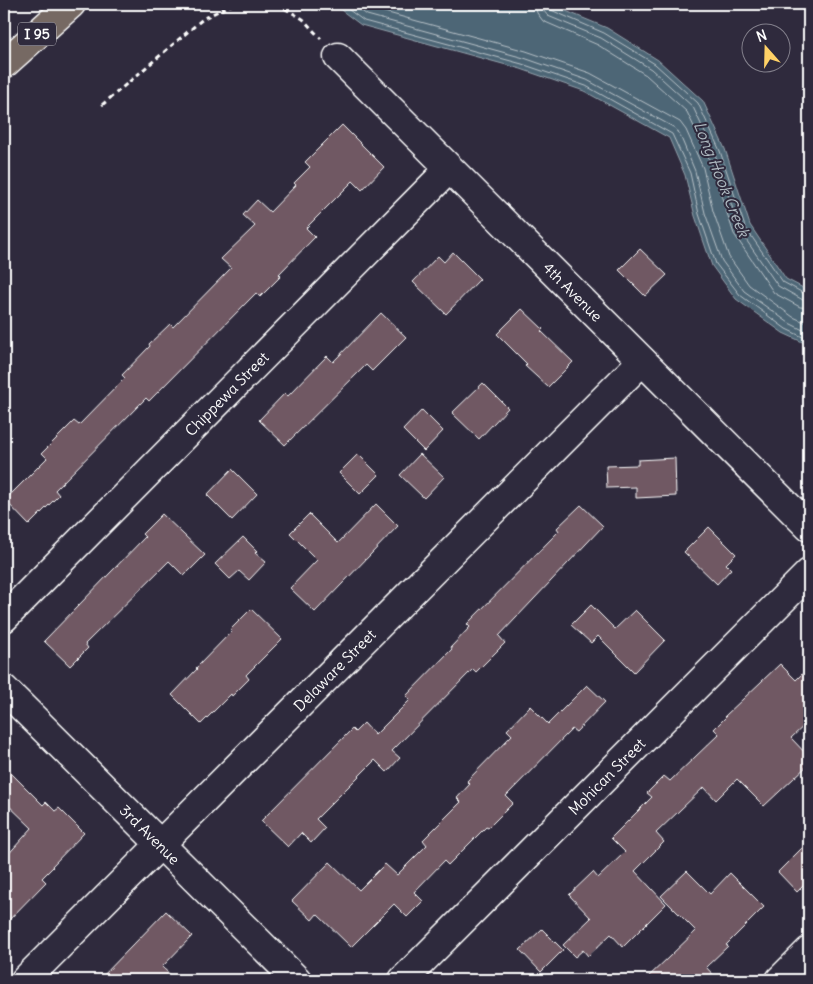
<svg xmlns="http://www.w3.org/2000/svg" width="813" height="984" font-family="Delius,sans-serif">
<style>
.water{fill:#4d6676;stroke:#94a3ad}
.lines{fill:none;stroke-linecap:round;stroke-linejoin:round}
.shore{stroke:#b8c2c8;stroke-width:1}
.building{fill:#705864;stroke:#fff}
.minor-casing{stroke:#fff;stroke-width:31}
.highway-casing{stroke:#fff;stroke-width:31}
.path{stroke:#fff;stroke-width:3;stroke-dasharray:5 4;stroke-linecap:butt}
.minor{stroke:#2f2a3d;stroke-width:28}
.highway{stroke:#766964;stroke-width:28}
.labels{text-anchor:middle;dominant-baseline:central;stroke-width:4;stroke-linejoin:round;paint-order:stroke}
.shield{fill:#2f2a3d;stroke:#c1bfc5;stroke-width:1}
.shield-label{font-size:14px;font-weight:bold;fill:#fff}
.street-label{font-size:15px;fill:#fff;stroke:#2f2a3d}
.water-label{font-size:16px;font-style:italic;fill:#afbac1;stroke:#2f2a3d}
</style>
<rect width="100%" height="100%" fill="#2f2a3d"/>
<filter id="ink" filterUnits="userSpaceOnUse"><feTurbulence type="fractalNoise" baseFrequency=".02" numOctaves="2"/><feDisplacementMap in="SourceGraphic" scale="10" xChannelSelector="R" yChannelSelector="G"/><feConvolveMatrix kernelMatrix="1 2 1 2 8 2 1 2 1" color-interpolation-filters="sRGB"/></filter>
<g filter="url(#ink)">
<polygon class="water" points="333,4 549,4 607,28 658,60 703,101 725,149 750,225 786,279 809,291 809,345 783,333 736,299 712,266 695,216 685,175 669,138 584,91 521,69 361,25"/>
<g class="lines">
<g class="shore">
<polyline points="341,4 364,21 522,64 586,86 672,134 690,173 699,214 716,264 740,295 786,329 809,340"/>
<polyline points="352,4 367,15 524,58 587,80 675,128 679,133 695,171 705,213 722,261 744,291 789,323 809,333"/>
<polyline points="364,4 370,8 526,51 590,73 680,122 686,130 703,168 713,211 729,257 749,285 793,317 809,324"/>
<polyline points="535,4 537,13 543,21 598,45 646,75 687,112 708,156 734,234 774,293 800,307 809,308"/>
<polyline points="542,4 543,10 548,16 601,38 651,69 693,107 715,154 740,231 778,286 803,300 809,301"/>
<polyline points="549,4 551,10 604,33 655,64 698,103 720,151 745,227 783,282 805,294 809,295"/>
</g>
</g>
<g class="building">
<polygon points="342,125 384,167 362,190 353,181 306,228 315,237 279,274 281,276 260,297 256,293 149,401 146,398 55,490 59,495 29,525 5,500 47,458 42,453 74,421 79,425 125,378 122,375 150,346 149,344 170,324 173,327 231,268 221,259 255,226 243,215 257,200 270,212 296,185 294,183 310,167 305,162"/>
<polygon points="640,249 667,275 645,296 619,270"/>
<polygon points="453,252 480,279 446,314 413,282 438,256 444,262"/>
<polygon points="522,309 543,329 541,331 573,362 548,387 525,366 527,364 497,334"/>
<polygon points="381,313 406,337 372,371 366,365 285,445 259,420 285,393 288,396 327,356 333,362"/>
<polygon points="483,383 508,408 479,439 452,413"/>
<polygon points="422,410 443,431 424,451 403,430"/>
<polygon points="358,454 379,475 360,494 339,473"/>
<polygon points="420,454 444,477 424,498 400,475"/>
<polygon points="675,458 676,496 636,498 636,487 607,488 606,466 638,465 638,460"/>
<polygon points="232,469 257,494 232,520 207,495"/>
<polygon points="376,504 398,526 315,612 290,588 317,560 290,533 309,514 338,543"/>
<polygon points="581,505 603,526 499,636 505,643 476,672 473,669 392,751 400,758 387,772 375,760 316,819 325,828 311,843 301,833 288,847 261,821 352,729 355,732 364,723 375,735 410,700 406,696 452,649 451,647 470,627 467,624 559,531 557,528"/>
<polygon points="162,514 205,555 184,576 169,561 85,644 88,648 70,666 44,641 145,537 142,534"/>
<polygon points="709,527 736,554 726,564 731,569 717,584 684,552"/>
<polygon points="243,537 257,551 255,553 266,562 249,580 239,571 230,579 215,564"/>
<polygon points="591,605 615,629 635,610 665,640 634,672 598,636 591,643 571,625"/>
<polygon points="251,609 282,639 246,675 249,679 232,696 231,694 201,724 172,695 197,669 196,668 232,631 230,630"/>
<polygon points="780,664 796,680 809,667 809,721 791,738 809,757 809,764 764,806 737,779 716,800 704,787 656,833 664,842 635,871 666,904 623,947 611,934 588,956 583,950 575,957 563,945 591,918 569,895 593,872 598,878 625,852 611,838 652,797 647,793 664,776 670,781 719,734 714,729 726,717 725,716"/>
<polygon points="587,685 605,702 576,732 572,729 506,796 513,803 488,828 486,827 448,865 444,861 414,892 423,901 407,917 394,904 351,947 317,914 312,920 292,901 330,862 359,890 385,864 397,875 427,845 423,840 461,802 457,798 470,784 467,781 512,735 507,730 530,706 548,724"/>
<polygon points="4,766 43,805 46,802 55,811 59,808 84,833 52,866 53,867 42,878 46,882 4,925 4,859 32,828 4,801"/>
<polygon points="809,841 809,880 797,892 778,872"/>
<polygon points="687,871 710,894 730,873 764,907 726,945 728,946 706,967 718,980 645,980 696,931 661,896"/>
<polygon points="166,911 192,936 162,967 176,980 99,980"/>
<polygon points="542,929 563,950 541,972 520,950"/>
</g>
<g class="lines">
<defs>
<g id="minor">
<path id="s1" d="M338 57 809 527"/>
<path id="s2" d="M4 618 449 169"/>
<path id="s3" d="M4 689 297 980"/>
<path id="s4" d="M25 980 642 361"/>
<path id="s5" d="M403 980 809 573"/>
<polyline points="780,980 809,951"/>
</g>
<polyline id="highway" points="4,64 71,4"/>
</defs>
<use href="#minor" class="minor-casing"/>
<use href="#highway" class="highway-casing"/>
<g class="path">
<polyline points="277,4 303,19 321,39"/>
<polyline points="102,105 204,18 233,4"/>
</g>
<use href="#minor" class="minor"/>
<use href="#highway" class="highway"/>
</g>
</g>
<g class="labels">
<rect class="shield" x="18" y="22.5" width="38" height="23" rx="4"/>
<g class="shield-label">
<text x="37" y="34">I 95</text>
</g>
<g class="street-label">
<text stroke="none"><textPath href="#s1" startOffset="332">4th Avenue</textPath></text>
<text stroke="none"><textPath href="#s2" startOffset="316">Chippewa Street</textPath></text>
<text stroke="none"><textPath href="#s4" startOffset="438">Delaware Street</textPath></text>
<text stroke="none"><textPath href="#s5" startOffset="288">Mohican Street</textPath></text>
<text stroke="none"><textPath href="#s3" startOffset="206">3rd Avenue</textPath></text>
</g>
<g class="water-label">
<text transform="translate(722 179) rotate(68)">Long Hook Creek</text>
</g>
</g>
<rect width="813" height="984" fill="none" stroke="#2f2a3d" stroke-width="20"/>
<rect x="10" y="10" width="793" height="964" fill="none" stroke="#fff" stroke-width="2" filter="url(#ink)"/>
<g transform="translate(766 48) rotate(340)"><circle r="24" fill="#2f2a3d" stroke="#827f8b"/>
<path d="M0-4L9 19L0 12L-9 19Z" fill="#ffd166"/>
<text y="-8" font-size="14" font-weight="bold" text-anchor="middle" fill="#ffffff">N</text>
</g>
</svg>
